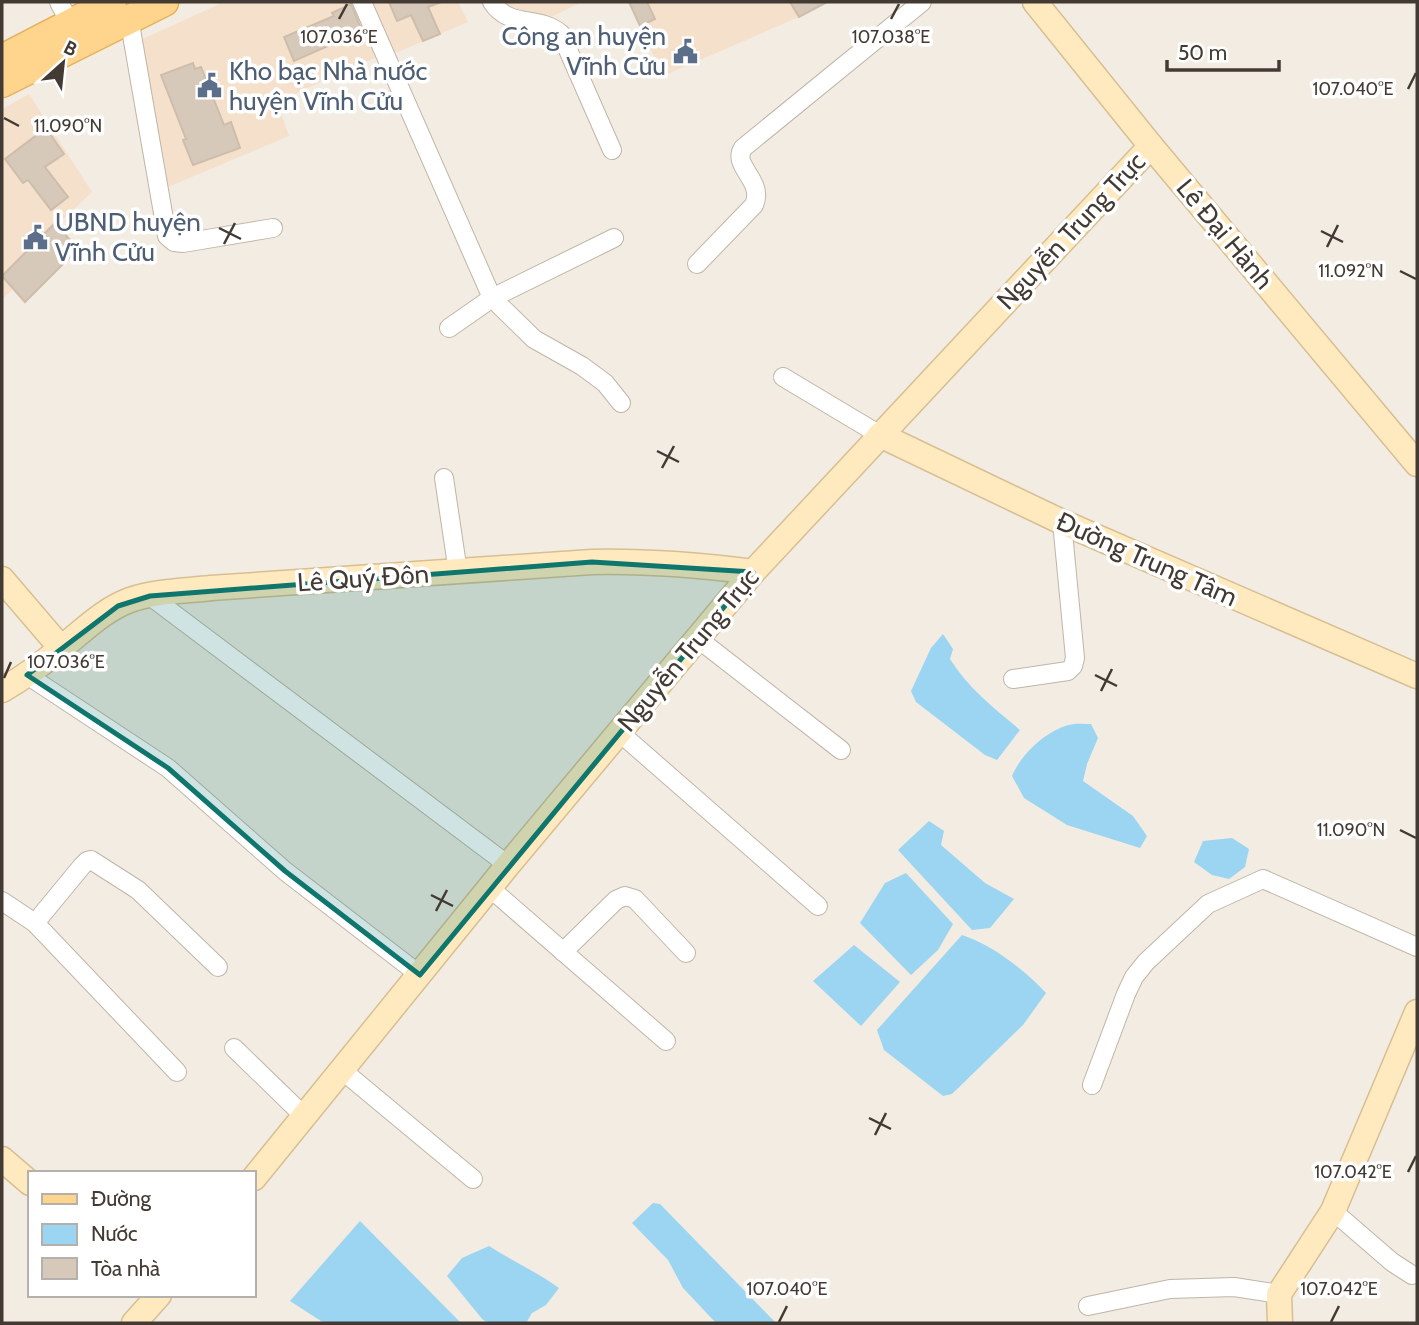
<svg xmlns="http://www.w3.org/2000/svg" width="1419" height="1325" font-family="Cabin,sans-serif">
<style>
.commercial{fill:#f5e0cc}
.water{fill:#9bd5f1}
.building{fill:#d6c9ba;stroke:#cebdaa;stroke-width:2}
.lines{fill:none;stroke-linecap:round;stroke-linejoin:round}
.street-casing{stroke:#c0b5a8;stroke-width:20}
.secondary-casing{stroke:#d7bf92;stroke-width:27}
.primary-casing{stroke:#e6b15c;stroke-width:31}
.street{stroke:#fff;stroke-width:18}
.secondary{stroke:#ffeabf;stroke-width:24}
.primary{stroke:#ffd58e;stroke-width:28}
.marked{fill:#0f766e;fill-opacity:0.2;stroke:#0f766e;stroke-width:5;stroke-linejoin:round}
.ticks{fill:none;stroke:#433b33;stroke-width:2.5}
.labels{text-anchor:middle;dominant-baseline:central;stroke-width:7;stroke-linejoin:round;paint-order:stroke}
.service-label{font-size:26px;fill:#4e5e75;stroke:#fff;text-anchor:start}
.street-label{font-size:26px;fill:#433b33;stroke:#fff}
.ticks-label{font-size:18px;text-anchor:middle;fill:#433b33;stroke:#fff;stroke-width:7;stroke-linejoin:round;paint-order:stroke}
</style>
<rect width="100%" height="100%" fill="#f2ece2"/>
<g class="commercial">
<polygon points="224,2 356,2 379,56 277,102 289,136 163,189 138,41"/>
<polygon points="368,2 458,2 468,22 391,55"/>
<polygon points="498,2 582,2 545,20 514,14"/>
<polygon points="629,2 827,2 799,17 663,76"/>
<polygon points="29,94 92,192 57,225 78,249 25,302 13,289 2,299 2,109"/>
</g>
<g class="water">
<path d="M943 634 953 649 950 659C968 688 994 708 1020 730L997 760 985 755 916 702 911 691 931 648Z"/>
<path d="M1091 724 1098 738 1087 764 1083 781 1133 816 1147 836 1140 848 1067 825 1024 798 1012 776C1021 755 1045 731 1069 725 1075 723 1084 724 1091 724Z"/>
<polygon points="929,821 944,831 941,845 985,883 1014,899 990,928 972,930 898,850"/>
<polygon points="1232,838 1249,849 1245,867 1229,879 1212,875 1194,862 1203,841"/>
<polygon points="906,873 953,924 938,950 911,975 860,923 885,883"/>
<path d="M962 935C994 946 1023 969 1046 993L1023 1025 952 1094 943 1096 884 1050 877 1030Z"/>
<polygon points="854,945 900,982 861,1026 813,981"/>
<polygon points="653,1203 660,1204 776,1323 716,1323 683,1288 668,1260 632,1223"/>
<polygon points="360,1221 461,1323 324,1323 290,1301"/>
<path d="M489 1246C512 1261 537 1272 559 1288L546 1305 532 1313 526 1323H490L483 1320 447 1276 462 1258Z"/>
</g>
<g class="building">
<polygon points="389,2 441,2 428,7 440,34 423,41 411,15 397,21"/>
<polygon points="629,2 647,2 655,19 640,26"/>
<polygon points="790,2 827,2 799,17"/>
<polygon points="351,4 362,31 294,61 284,37 334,16 332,13"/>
<polygon points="193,63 195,69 201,67 224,125 231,122 240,148 193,165 183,140 186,139 161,75"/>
<polygon points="46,128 64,154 45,167 68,197 51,210 28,180 23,183 5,159"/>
<polygon points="55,223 78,249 25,302 2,276"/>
</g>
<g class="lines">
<defs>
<g id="street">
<polyline points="59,2 70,23"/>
<polyline points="362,2 492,298 534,339 582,366 605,383 621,403"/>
<path d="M492 2C509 29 540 15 561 34L612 150"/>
<polyline points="129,18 167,236 174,242 183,243 273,228"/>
<path d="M697 264 754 205C765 181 731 166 743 148L922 2"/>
<polyline points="449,328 492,298 614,238"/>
<polyline points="783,377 880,435"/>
<polyline points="444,478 458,572"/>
<polyline points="150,596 508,865"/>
<polyline points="697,638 841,750"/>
<polyline points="27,675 168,768 285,871 420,975"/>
<polyline points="1013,679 1068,671 1073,666 1075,658 1062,522"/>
<polyline points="619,732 818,906"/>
<polyline points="490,888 666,1041"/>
<polyline points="2,901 35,923 177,1072"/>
<polyline points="35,923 82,866 87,861 91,860 138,890 218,967"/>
<polyline points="563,952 616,900 625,896 635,899 686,953"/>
<polyline points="234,1048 304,1116"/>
<polyline points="343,1071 473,1179"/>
<polyline points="1092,1085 1126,994 1134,977 1146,962 1208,904 1263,879 1417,947"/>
<polyline points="1333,1211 1392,1262 1412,1275"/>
<polyline points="1088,1306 1170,1289 1234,1287 1279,1294"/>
</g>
<g id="secondary">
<polyline points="1035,2 1151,146 1417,464"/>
<polyline points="880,435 1062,522 1417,676"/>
<polyline points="2,579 61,648"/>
<path d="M2 690C23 678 41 665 60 649 82 632 103 610 130 600 155 591 185 591 211 588L592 562C647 561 699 565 753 572"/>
<polyline points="2,1159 30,1183"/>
<polyline points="254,1178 508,865 753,572 1151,146"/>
<polyline points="134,1323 159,1295"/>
<polyline points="1280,1323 1279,1294 1333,1211 1417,1012"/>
</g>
<g id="primary">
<polyline points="2,59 112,2"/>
<polyline points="2,83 164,2"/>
</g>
</defs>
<use href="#street" class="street-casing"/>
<use href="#secondary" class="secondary-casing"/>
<use href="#primary" class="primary-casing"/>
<use href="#street" class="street"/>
<use href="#secondary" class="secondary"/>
<use href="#primary" class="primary"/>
</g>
<path class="marked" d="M592 562 753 572 420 975 285 871 168 768 27 675 118 606 150 596Z"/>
<path class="ticks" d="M339 19 347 4M891 19 899 4M1408 89 1416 73M4 118 19 126M219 228 241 239M1321 231 1343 242M224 244 235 223M1327 247 1338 225M1400 271 1416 279M657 451 679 462M662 468 674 446M1095 675 1117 686M4 678 11 662M1101 691 1112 669M1400 830 1416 838M431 895 453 906M436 911 447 890M869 1118 891 1129M875 1135 886 1113M1408 1172 1416 1156M779 1322 787 1306M1331 1322 1339 1306"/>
<defs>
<symbol id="civic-bare" viewBox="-9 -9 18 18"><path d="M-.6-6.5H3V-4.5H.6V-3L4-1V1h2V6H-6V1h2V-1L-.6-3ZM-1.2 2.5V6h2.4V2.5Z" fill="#5c6f8a" stroke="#fff" stroke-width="2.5" paint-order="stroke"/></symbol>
</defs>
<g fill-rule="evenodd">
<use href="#civic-bare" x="668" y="34" width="35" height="35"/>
<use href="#civic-bare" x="192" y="68" width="35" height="35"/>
<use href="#civic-bare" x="18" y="220" width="35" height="35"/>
</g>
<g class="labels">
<g class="service-label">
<text x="666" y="36" text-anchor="end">Công an huyện<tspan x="666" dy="30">Vĩnh Cửu</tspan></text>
<text x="229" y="71">Kho bạc Nhà nước<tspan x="229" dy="30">huyện Vĩnh Cửu</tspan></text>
<text x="55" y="222">UBND huyện<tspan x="55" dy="30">Vĩnh Cửu</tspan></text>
</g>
<g class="street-label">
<text transform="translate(1071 231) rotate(-47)">Nguyễn Trung Trực</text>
<text transform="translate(1225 234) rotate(50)">Lê Đại Hành</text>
<text transform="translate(1147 559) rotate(24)">Đường Trung Tâm</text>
<text transform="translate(363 578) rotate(-4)">Lê Quý Đôn</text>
<text transform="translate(688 650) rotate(-50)">Nguyễn Trung Trực</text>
</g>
</g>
<g class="ticks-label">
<text x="339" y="43">107.036°E</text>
<text x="891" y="43">107.038°E</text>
<text x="1353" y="95">107.040°E</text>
<text x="68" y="132">11.090°N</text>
<text x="1351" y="277">11.092°N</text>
<text x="66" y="668">107.036°E</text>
<text x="1351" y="836">11.090°N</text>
<text x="1353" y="1178">107.042°E</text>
<text x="787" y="1295">107.040°E</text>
<text x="1339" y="1295">107.042°E</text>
</g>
<rect width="1419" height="1325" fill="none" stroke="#433b33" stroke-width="7"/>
<rect x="28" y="1171" width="228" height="126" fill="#ffffff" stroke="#b4b1ad" stroke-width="2"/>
<rect x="42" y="1194" width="35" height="10" fill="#ffd58e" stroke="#b4b1ad" stroke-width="2"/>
<text x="91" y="1206" font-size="21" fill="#433b33">Đường</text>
<rect x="42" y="1224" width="35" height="21" fill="#9bd5f1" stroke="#b4b1ad" stroke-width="2"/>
<text x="91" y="1241" font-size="21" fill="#433b33">Nước</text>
<rect x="42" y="1258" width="35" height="21" fill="#d6c9ba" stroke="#b4b1ad" stroke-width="2"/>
<text x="91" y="1276" font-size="21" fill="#433b33">Tòa nhà</text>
<g transform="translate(63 63) rotate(27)" stroke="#ffffff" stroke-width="5" paint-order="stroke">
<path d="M0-5L12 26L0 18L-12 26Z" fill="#433b33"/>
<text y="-10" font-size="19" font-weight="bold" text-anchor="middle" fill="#433b33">B</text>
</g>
<path d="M1167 60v10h112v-10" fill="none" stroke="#433b33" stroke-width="3.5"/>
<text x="1178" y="60" font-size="21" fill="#433b33" stroke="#ffffff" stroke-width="5" paint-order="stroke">50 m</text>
</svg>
